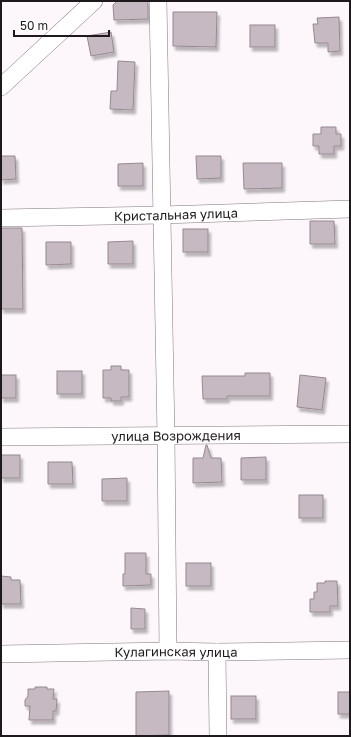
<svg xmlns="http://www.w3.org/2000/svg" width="351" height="737" font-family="'Golos Text',sans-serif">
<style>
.building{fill:#c6b9c2;stroke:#958992;filter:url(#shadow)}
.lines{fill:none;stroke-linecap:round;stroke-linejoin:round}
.minor-casing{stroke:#82777f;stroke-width:18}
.minor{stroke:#fff;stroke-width:17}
.labels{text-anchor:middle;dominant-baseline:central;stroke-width:3.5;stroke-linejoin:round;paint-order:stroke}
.street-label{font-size:13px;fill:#1e191c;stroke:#fff}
</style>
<defs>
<filter id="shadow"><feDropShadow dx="2.5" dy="4" stdDeviation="1" flood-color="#0004"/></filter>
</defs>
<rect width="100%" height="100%" fill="#fdf6fb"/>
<g class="building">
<polygon points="117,1 148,1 148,19 114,20 113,5"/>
<polygon points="173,12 217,12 216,47 173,46"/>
<polygon points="339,17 340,51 328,52 328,43 315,43 313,24 318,24 317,18"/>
<rect x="250" y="25" width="25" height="22"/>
<polygon points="111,32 114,52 91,56 87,36"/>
<polygon points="118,61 135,62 133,110 110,109 111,91 117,91"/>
<polygon points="321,127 336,127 336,134 341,134 341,146 334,146 334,154 319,154 319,146 313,146 313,134 321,134"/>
<polygon points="1,156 15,156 16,179 1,180"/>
<polygon points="196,156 221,156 221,178 197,179"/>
<polygon points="143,163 143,186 118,186 118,164"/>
<polygon points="243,163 282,163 282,188 244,189"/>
<polygon points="310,221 334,221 335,244 310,244"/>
<polygon points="1,228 22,228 23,309 1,309"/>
<rect x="183" y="229" width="25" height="23"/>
<polygon points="133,241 133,264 108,264 108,242"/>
<polygon points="46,242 71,242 71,264 46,265"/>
<polygon points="111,366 121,366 121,370 129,370 129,397 121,397 121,401 111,401 111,398 103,398 103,370 111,370"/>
<rect x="57" y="371" width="25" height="23"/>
<polygon points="245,373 270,373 270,396 227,396 227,399 203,399 202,376 245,376"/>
<rect x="1" y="375" width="15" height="23"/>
<polygon points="300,375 326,378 322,410 297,407"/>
<polygon points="206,445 207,445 211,458 221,458 222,482 193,483 193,458 203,458"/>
<rect x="1" y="455" width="19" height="23"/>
<polygon points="266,457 266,480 241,480 241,458"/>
<polygon points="48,462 72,462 73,484 48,484"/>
<polygon points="127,478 127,501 102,501 102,479"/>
<rect x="299" y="495" width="24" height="23"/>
<polygon points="125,553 146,553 146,574 151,574 151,585 123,586 123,574 125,574"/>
<rect x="186" y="563" width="25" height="23"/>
<polygon points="1,576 11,577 11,580 20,580 21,604 1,604"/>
<polygon points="325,581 337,581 338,606 330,606 330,612 310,612 310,599 314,599 314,592 317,592 317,583 325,583"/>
<polygon points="131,608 145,609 145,629 131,629"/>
<polygon points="35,687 47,687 47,689 54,689 53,699 57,699 56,711 53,711 53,720 29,720 30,706 25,706 25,700 28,696 28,689 35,689"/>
<polygon points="169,691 169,735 136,736 136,692"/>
<rect x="338" y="692" width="12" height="22"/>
<rect x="231" y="696" width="25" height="23"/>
</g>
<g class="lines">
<defs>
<g id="minor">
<polyline points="158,1 166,436 168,651"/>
<polyline points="1,87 94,1"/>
<path id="s1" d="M1 218 162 215 350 209"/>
<path id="s2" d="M1 437 350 434"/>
<polyline points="217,652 218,736"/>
<path id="s3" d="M1 654 168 651 217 652 350 650"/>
</g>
</defs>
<use href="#minor" class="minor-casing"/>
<use href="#minor" class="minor"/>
</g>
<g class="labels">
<g class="street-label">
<text stroke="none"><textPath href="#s1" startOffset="175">Кристальная улица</textPath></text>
<text stroke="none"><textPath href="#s2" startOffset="175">улица Возрождения</textPath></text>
<text stroke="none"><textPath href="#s3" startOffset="175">Кулагинская улица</textPath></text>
</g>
</g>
<rect width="351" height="737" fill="none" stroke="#1e191c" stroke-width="4"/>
<path d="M14 30v6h95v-6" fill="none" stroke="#1e191c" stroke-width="2"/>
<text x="20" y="30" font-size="12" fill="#1e191c" stroke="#ffffff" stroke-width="3" paint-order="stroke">50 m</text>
</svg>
